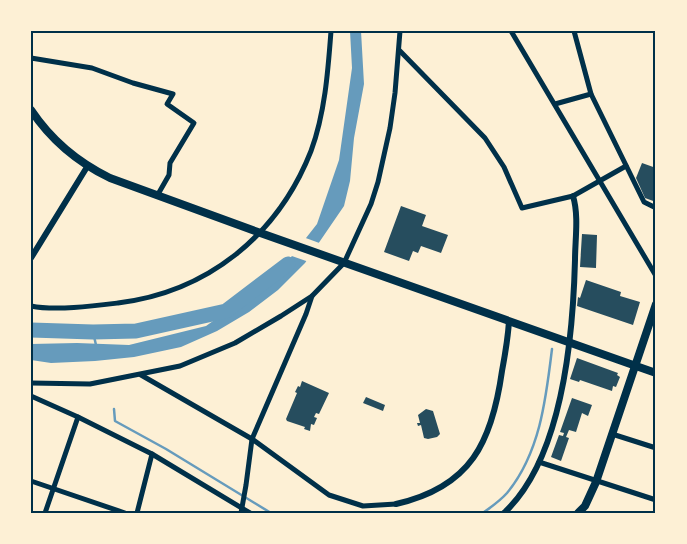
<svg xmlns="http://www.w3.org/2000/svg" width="687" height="544" font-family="'Playfair Display',serif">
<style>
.water{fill:#669bbc}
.pier{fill:#fdf0d5}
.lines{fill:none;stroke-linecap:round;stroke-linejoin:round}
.stream{stroke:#669bbc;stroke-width:2.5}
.river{stroke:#669bbc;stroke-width:15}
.building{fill:#264d5e}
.minor{stroke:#003049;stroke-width:5}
.tertiary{stroke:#003049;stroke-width:6}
.primary{stroke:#003049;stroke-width:8}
.trunk{stroke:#003049;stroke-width:8}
.neatline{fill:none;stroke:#003049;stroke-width:2}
</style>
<rect width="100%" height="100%" fill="#fdf0d5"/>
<polygon class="water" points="350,31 361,31 364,84 354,138 350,181 344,206 305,263 278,290 249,312 217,331 181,347 134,357 95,361 51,363 31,360 31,344 77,343 129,345 206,326 261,287 288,261 317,224 339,160 352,68"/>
<polygon class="pier" points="303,237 322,244 309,262 289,255"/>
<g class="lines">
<g class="stream">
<polyline points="93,332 96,345"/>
<polyline points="114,409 115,421 166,449 271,513"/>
<path d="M483 513C491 507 500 501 507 493 540 453 546 399 552 349"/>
</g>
<polyline class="river" points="31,330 93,332 136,331 226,311 288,264"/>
</g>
<g class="building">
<polygon points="642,163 656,168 656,202 645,198 636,178"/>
<polygon points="401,206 426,215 422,226 448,235 441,253 421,246 418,253 413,251 409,261 384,252"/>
<polygon points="582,234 597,235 596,268 580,267"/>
<polygon points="586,280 621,292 620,296 640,302 633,325 577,306 578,297 580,298"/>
<polygon points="577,358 618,373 617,375 620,377 616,387 613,386 612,391 580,380 579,382 570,379"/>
<polygon points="302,381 329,393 319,414 316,413 314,417 317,418 314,425 311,424 310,431 304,429 305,427 287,421 286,419 297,393 295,392 298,386 300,387"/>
<polygon points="366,397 385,405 383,411 363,403"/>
<polygon points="572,398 592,405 588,416 582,413 576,432 569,430 566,437 569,438 561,461 551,457 559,435 563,436 564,433 560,432"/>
<polygon points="426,409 433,411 440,434 437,437 428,439 424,438 421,425 418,426 417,423 420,423 418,415"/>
</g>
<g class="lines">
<g class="minor">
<polyline points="511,31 656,276"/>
<polyline points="574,31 591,94 644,202 656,208"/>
<polyline points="400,51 485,138 504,167 522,208 573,196 626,166"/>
<polyline points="31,58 92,68 133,83 173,94 167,104 194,123 170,163 169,175 157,196"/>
<polyline points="555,104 591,94"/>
<path d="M31 306C55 311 94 306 118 303 208 292 278 235 311 151 325 113 328 71 331 31"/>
<polyline points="141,375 252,439 329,495 363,506 396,504"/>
<polyline points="31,383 90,384 180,366 235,343 281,316 312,296 344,263 371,204 378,182 390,128 395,93 400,31"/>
<polyline points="31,396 78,417 152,454 250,513"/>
<polyline points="612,434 656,448"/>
<polyline points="539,462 656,500"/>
<polyline points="31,481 125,513"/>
<polyline points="45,513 78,417"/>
<polyline points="137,513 152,454"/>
<polyline points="241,513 246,485 252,439 306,314 312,296"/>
</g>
<g class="tertiary">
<polyline points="31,258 87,167"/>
<path d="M396 504C471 487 492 442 502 371 505 355 508 338 509 321"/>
<path d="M504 513C563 458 573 337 575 260 575 240 579 216 573 196"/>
</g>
<path class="primary" d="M31 110C51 140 77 162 110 178L255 231 636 366"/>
<g class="trunk">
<polyline points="636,366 656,373"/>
<polyline points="578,513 585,506 596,482 656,304"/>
</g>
</g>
<rect width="687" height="544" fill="none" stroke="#fdf0d5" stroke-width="65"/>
<rect x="32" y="32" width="622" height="480" class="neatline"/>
</svg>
